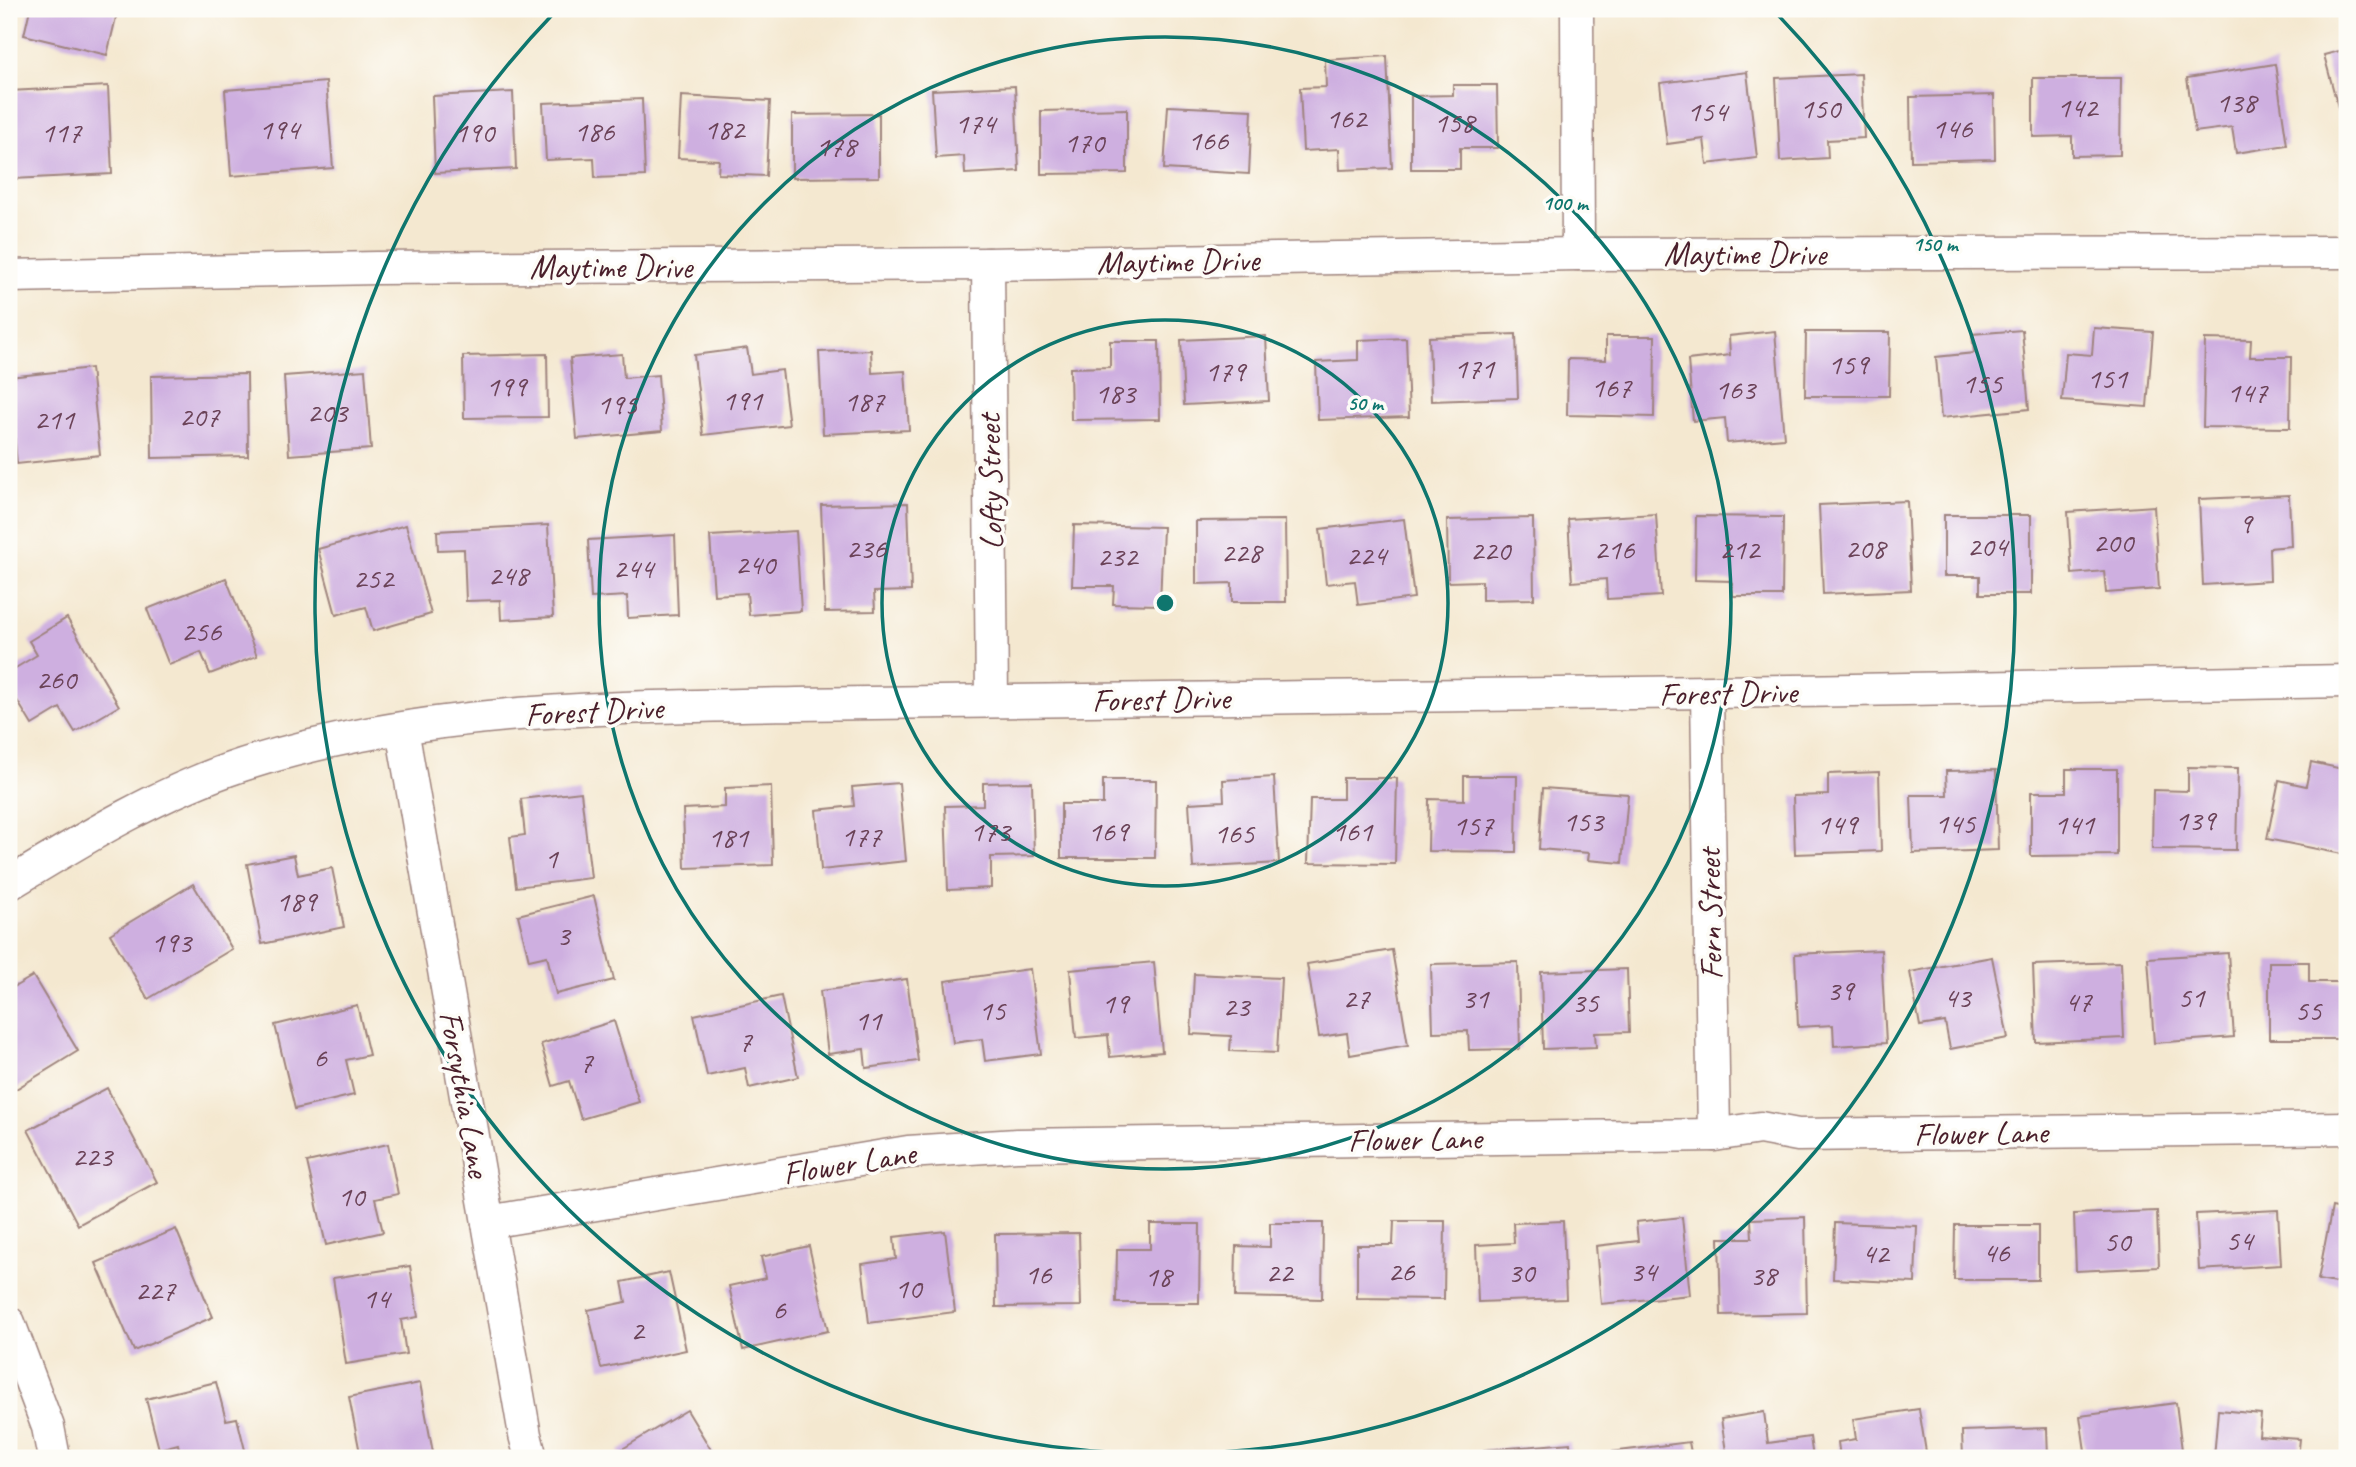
<svg xmlns="http://www.w3.org/2000/svg" width="2356" height="1467" font-family="Caveat,sans-serif">
<style>
.building{fill:#ceafe0}
.lines{fill:none;stroke-linecap:round;stroke-linejoin:round}
.street-casing{stroke:#9f847e;stroke-width:35}
.street{stroke:#fff;stroke-width:32}
.ring{fill:none;stroke:#0f766e;stroke-width:3.5}
.labels{text-anchor:middle;dominant-baseline:central;stroke-width:7;stroke-linejoin:round;paint-order:stroke}
.number-label{font-size:30px;fill:#6b4358}
.street-label{font-size:33px;fill:#4a1f2b;stroke:#fdfcf7}
.centre{fill:#0f766e;stroke:#fdfcf7;stroke-width:3.5}
.ring-label{font-size:21px;text-anchor:middle;font-weight:bold;fill:#0f766e;stroke:#fdfcf7;stroke-width:7;stroke-linejoin:round;paint-order:stroke}
</style>
<rect width="100%" height="100%" fill="#fdfcf7"/>
<filter id="ink" filterUnits="userSpaceOnUse"><feTurbulence type="fractalNoise" baseFrequency=".0143" numOctaves="2"/><feDisplacementMap in="SourceGraphic" scale="14" xChannelSelector="R" yChannelSelector="G"/><feConvolveMatrix kernelMatrix="1 2 1 2 8 2 1 2 1" color-interpolation-filters="sRGB"/></filter>
<filter id="wash" filterUnits="userSpaceOnUse"><feTurbulence type="fractalNoise" baseFrequency=".00686" numOctaves="4" result="noise"/><feDisplacementMap in="SourceGraphic" scale="28" xChannelSelector="R" yChannelSelector="G"/><feGaussianBlur stdDeviation="1.57" result="paint"/><feColorMatrix in="noise" values="0 0 0 0 0 0 0 0 0 0 0 0 0 0 0 0 0 1.4 0 .05"/><feComposite in="paint" operator="in"/></filter>
<g filter="url(#wash)">
<rect width="100%" height="100%" fill="#f4e8d0"/>
<g id="blocks">
<g class="building">
<polygon points="30,9 118,9 107,55 24,35"/>
<polygon points="2347,49 2347,136 2346,137 2324,55"/>
<polygon points="1387,56 1392,168 1340,170 1339,149 1303,151 1300,88 1326,87 1325,60"/>
<polygon points="2275,64 2287,145 2236,153 2232,127 2195,132 2187,78"/>
<polygon points="1747,72 1757,158 1707,164 1704,139 1667,144 1660,83"/>
<polygon points="1861,74 1864,138 1827,140 1828,158 1780,161 1776,78"/>
<polygon points="2033,78 2121,78 2120,155 2072,156 2072,136 2033,137"/>
<polygon points="326,82 333,168 231,176 225,90"/>
<polygon points="1453,85 1497,85 1498,148 1460,148 1460,169 1411,169 1411,96 1453,95"/>
<polygon points="108,86 112,174 13,179 9,91"/>
<polygon points="1015,86 1019,171 965,174 964,156 936,158 932,90"/>
<polygon points="513,92 516,169 435,173 432,96"/>
<polygon points="1994,95 1995,159 1911,161 1910,97"/>
<polygon points="681,96 770,101 766,176 718,174 719,160 678,158"/>
<polygon points="642,99 645,176 595,178 594,158 546,160 543,103"/>
<polygon points="1168,106 1252,110 1249,174 1164,169"/>
<polygon points="1127,109 1127,173 1041,174 1041,111"/>
<polygon points="879,114 879,177 792,178 792,115"/>
<polygon points="2094,328 2153,332 2147,407 2062,401 2066,353 2092,355"/>
<polygon points="2022,330 2029,409 1941,418 1936,357 1974,353 1972,334"/>
<polygon points="1775,331 1784,438 1727,443 1725,418 1693,421 1688,360 1730,355 1729,336"/>
<polygon points="1806,332 1890,332 1889,396 1805,396"/>
<polygon points="1516,334 1518,398 1431,401 1429,337"/>
<polygon points="1266,336 1269,401 1184,405 1181,340"/>
<polygon points="1606,336 1655,336 1654,417 1567,415 1568,359 1606,360"/>
<polygon points="1406,338 1409,417 1318,420 1316,362 1358,360 1358,340"/>
<polygon points="2205,339 2251,340 2250,357 2291,357 2290,428 2203,427"/>
<polygon points="1110,341 1159,341 1160,419 1071,420 1070,368 1110,367"/>
<polygon points="747,348 751,374 782,370 789,425 703,435 694,355"/>
<polygon points="871,350 872,373 905,371 909,430 823,434 819,352"/>
<polygon points="547,354 548,417 464,418 463,356"/>
<polygon points="622,354 624,378 658,375 662,431 577,439 570,358"/>
<polygon points="91,368 100,455 17,464 9,377"/>
<polygon points="365,370 371,449 289,455 284,376"/>
<polygon points="247,374 248,456 152,458 151,376"/>
<polygon points="2289,495 2291,546 2269,548 2270,581 2203,585 2199,499"/>
<polygon points="1907,501 1911,590 1823,594 1819,505"/>
<polygon points="908,503 911,591 874,592 875,611 825,612 821,505"/>
<polygon points="2154,506 2159,589 2106,593 2104,571 2072,574 2068,512"/>
<polygon points="1656,514 1661,596 1607,599 1606,579 1572,582 1568,519"/>
<polygon points="1944,515 2031,515 2031,594 1980,594 1980,576 1944,576"/>
<polygon points="1696,516 1783,517 1782,596 1733,596 1732,581 1695,580"/>
<polygon points="1533,518 1534,599 1482,600 1482,581 1448,582 1447,520"/>
<polygon points="1404,519 1414,598 1358,605 1355,581 1326,584 1320,529"/>
<polygon points="1285,520 1286,602 1232,602 1232,583 1196,584 1196,521"/>
<polygon points="406,525 431,614 373,631 366,607 336,615 318,549"/>
<polygon points="548,525 553,617 501,620 500,600 466,601 464,549 438,550 437,531"/>
<polygon points="1074,525 1163,527 1160,605 1113,604 1114,586 1072,586"/>
<polygon points="796,531 801,611 749,615 747,593 714,595 710,536"/>
<polygon points="675,535 678,615 628,618 627,596 591,598 588,540"/>
<polygon points="226,578 257,656 210,674 201,652 169,665 147,609"/>
<polygon points="67,618 119,706 75,732 60,708 32,725 9,687 9,672 37,655 29,641"/>
<polygon points="2311,762 2347,770 2347,855 2267,839 2279,780 2306,786"/>
<polygon points="2188,767 2238,768 2236,850 2152,849 2153,790 2188,791"/>
<polygon points="2066,769 2117,769 2117,855 2031,856 2031,792 2066,792"/>
<polygon points="1996,770 1998,850 1913,853 1911,795 1947,795 1946,771"/>
<polygon points="1879,772 1881,851 1795,854 1793,796 1828,795 1828,774"/>
<polygon points="1464,776 1517,776 1516,852 1428,851 1429,799 1464,800"/>
<polygon points="1274,777 1279,863 1193,868 1189,803 1224,801 1223,780"/>
<polygon points="1343,778 1397,778 1395,864 1308,863 1310,799 1343,799"/>
<polygon points="1103,780 1156,780 1155,858 1061,858 1061,804 1103,804"/>
<polygon points="1032,782 1034,856 991,857 991,888 948,890 945,806 983,805 983,783"/>
<polygon points="899,783 906,861 821,870 816,810 854,806 852,787"/>
<polygon points="771,786 773,865 685,868 683,809 725,807 725,788"/>
<polygon points="1543,788 1628,794 1622,863 1588,860 1589,853 1539,849"/>
<polygon points="581,792 591,878 516,887 510,837 525,835 521,799"/>
<polygon points="294,855 298,875 332,868 344,927 262,944 247,864"/>
<polygon points="193,884 232,949 148,999 110,934"/>
<polygon points="594,896 614,980 556,994 547,956 529,960 518,915"/>
<polygon points="1392,950 1408,1045 1350,1055 1347,1033 1319,1037 1307,964"/>
<polygon points="1881,950 1886,1043 1834,1046 1833,1025 1798,1027 1795,954"/>
<polygon points="2228,953 2234,1037 2154,1043 2148,958"/>
<polygon points="1992,957 2008,1038 1950,1049 1945,1022 1920,1026 1910,972"/>
<polygon points="1154,962 1162,1052 1110,1057 1108,1035 1076,1038 1070,970"/>
<polygon points="1518,962 1520,1049 1469,1050 1468,1031 1433,1032 1431,964"/>
<polygon points="2121,962 2124,1038 2036,1042 2033,965"/>
<polygon points="2269,962 2309,962 2309,982 2347,982 2347,1039 2269,1039"/>
<polygon points="1030,969 1041,1054 985,1061 982,1039 953,1043 945,981"/>
<polygon points="1627,969 1629,1032 1595,1033 1596,1047 1543,1049 1541,972"/>
<polygon points="1194,974 1281,978 1277,1053 1230,1051 1231,1036 1191,1034"/>
<polygon points="33,976 78,1051 11,1092 9,1088 9,990"/>
<polygon points="907,979 918,1061 866,1068 864,1049 828,1054 820,991"/>
<polygon points="781,996 798,1077 749,1088 745,1068 707,1076 694,1015"/>
<polygon points="357,1005 369,1055 346,1060 354,1095 295,1109 275,1025"/>
<polygon points="614,1021 639,1102 581,1119 569,1081 553,1086 541,1044"/>
<polygon points="107,1088 157,1182 78,1225 28,1130"/>
<polygon points="388,1144 398,1194 375,1199 383,1232 326,1245 307,1162"/>
<polygon points="2332,1207 2347,1210 2347,1285 2318,1280"/>
<polygon points="2278,1210 2281,1265 2199,1270 2196,1214"/>
<polygon points="2157,1211 2159,1267 2076,1271 2074,1214"/>
<polygon points="1682,1217 1690,1295 1601,1304 1596,1246 1638,1241 1636,1222"/>
<polygon points="1805,1217 1807,1313 1721,1315 1719,1238 1752,1238 1751,1219"/>
<polygon points="1394,1221 1445,1221 1444,1299 1357,1298 1357,1245 1393,1245"/>
<polygon points="1563,1221 1566,1299 1478,1302 1476,1245 1514,1243 1513,1223"/>
<polygon points="1270,1223 1323,1223 1322,1299 1235,1297 1236,1246 1270,1247"/>
<polygon points="1835,1223 1917,1226 1915,1283 1833,1279"/>
<polygon points="1150,1224 1200,1224 1199,1303 1116,1303 1117,1249 1150,1249"/>
<polygon points="1955,1225 2038,1225 2038,1280 1954,1280"/>
<polygon points="176,1229 213,1317 134,1351 96,1263"/>
<polygon points="945,1231 955,1312 869,1323 862,1264 896,1259 894,1237"/>
<polygon points="1079,1233 1081,1306 996,1307 995,1234"/>
<polygon points="809,1246 828,1331 743,1350 729,1286 766,1278 761,1257"/>
<polygon points="410,1266 418,1317 401,1320 406,1354 346,1364 333,1278"/>
<polygon points="669,1272 686,1350 601,1368 588,1310 626,1302 622,1282"/>
<polygon points="216,1382 226,1420 237,1418 247,1458 181,1458 178,1444 159,1449 146,1399"/>
<polygon points="420,1383 434,1458 361,1458 349,1397"/>
<polygon points="2176,1403 2183,1458 2086,1458 2080,1416"/>
<polygon points="1919,1409 1927,1458 1840,1458 1838,1442 1856,1439 1853,1419"/>
<polygon points="687,1410 716,1458 624,1458 619,1451"/>
<polygon points="2218,1410 2261,1414 2259,1436 2300,1439 2298,1458 2214,1458"/>
<polygon points="1764,1412 1768,1443 1810,1437 1813,1458 1727,1458 1721,1419"/>
<polygon points="2047,1428 2048,1458 1963,1458 1962,1431"/>
<polygon points="1689,1442 1692,1458 1604,1458 1604,1453"/>
<polygon points="1570,1443 1571,1458 1485,1458 1484,1450"/>
</g>
</g>
</g>
<g filter="url(#ink)">
<use href="#blocks" fill-opacity="0" stroke="#9f847e" stroke-width="2"/>
<g class="lines">
<defs>
<g id="street">
<polyline points="1577,9 1578,254"/>
<polyline points="988,264 992,700"/>
<polyline points="9,276 376,268 988,264 1578,254 2347,252"/>
<polyline points="1707,694 1714,1135"/>
<polyline points="402,729 525,1435 531,1458"/>
<path d="M9 884C83 839 159 792 242 765 420 708 612 707 797 704 968 701 1139 699 1310 697 1656 694 2001 688 2347 681"/>
<polyline points="488,1222 908,1152 1017,1145 1714,1135 1760,1128 1798,1135 2347,1128"/>
<polyline points="9,1323 48,1427 54,1458"/>
</g>
</defs>
<use href="#street" class="street-casing"/>
<use href="#street" class="street"/>
</g>
</g>
<g class="ring">
<circle cx="1165" cy="603" r="283"/>
<circle cx="1165" cy="603" r="566"/>
<path d="M1776 13A850 850 0 1 1 554 13"/>
</g>
<g class="labels">
<g class="number-label">
<text x="2236" y="102">138</text>
<text x="2077" y="107">142</text>
<text x="1820" y="108">150</text>
<text x="1707" y="111">154</text>
<text x="1346" y="118">162</text>
<text x="1454" y="122">158</text>
<text x="975" y="123">174</text>
<text x="1952" y="128">146</text>
<text x="279" y="129">194</text>
<text x="724" y="129">182</text>
<text x="594" y="131">186</text>
<text x="61" y="132">117</text>
<text x="474" y="132">190</text>
<text x="1208" y="140">166</text>
<text x="1084" y="142">170</text>
<text x="836" y="146">178</text>
<text x="1848" y="364">159</text>
<text x="1474" y="368">171</text>
<text x="1225" y="371">179</text>
<text x="2107" y="378">151</text>
<text x="1982" y="383">155</text>
<text x="506" y="386">199</text>
<text x="1611" y="387">167</text>
<text x="1735" y="389">163</text>
<text x="2247" y="392">147</text>
<text x="1115" y="393">183</text>
<text x="742" y="400">191</text>
<text x="864" y="401">187</text>
<text x="617" y="404">195</text>
<text x="327" y="412">203</text>
<text x="199" y="416">207</text>
<text x="54" y="419">211</text>
<text x="2245" y="523">9</text>
<text x="2113" y="542">200</text>
<text x="1987" y="546">204</text>
<text x="866" y="548">236</text>
<text x="1865" y="548">208</text>
<text x="1614" y="549">216</text>
<text x="1739" y="549">212</text>
<text x="1490" y="550">220</text>
<text x="1241" y="552">228</text>
<text x="1366" y="555">224</text>
<text x="1117" y="556">232</text>
<text x="755" y="564">240</text>
<text x="633" y="568">244</text>
<text x="508" y="575">248</text>
<text x="373" y="578">252</text>
<text x="201" y="631">256</text>
<text x="56" y="679">260</text>
<text x="2195" y="820">139</text>
<text x="1583" y="821">153</text>
<text x="1955" y="823">145</text>
<text x="1837" y="824">149</text>
<text x="2074" y="824">141</text>
<text x="1473" y="825">157</text>
<text x="990" y="831">173</text>
<text x="1108" y="831">169</text>
<text x="1352" y="831">161</text>
<text x="1234" y="833">165</text>
<text x="861" y="836">177</text>
<text x="728" y="837">181</text>
<text x="551" y="858">1</text>
<text x="296" y="901">189</text>
<text x="563" y="935">3</text>
<text x="171" y="942">193</text>
<text x="1840" y="990">39</text>
<text x="1957" y="997">43</text>
<text x="2191" y="997">51</text>
<text x="1356" y="998">27</text>
<text x="1475" y="998">31</text>
<text x="2078" y="1001">47</text>
<text x="1585" y="1002">35</text>
<text x="1115" y="1003">19</text>
<text x="1236" y="1006">23</text>
<text x="992" y="1010">15</text>
<text x="2308" y="1010">55</text>
<text x="868" y="1020">11</text>
<text x="745" y="1041">7</text>
<text x="320" y="1057">6</text>
<text x="586" y="1062">7</text>
<text x="92" y="1156">223</text>
<text x="351" y="1196">10</text>
<text x="2239" y="1240">54</text>
<text x="2117" y="1241">50</text>
<text x="1996" y="1252">46</text>
<text x="1875" y="1253">42</text>
<text x="1401" y="1271">26</text>
<text x="1643" y="1271">34</text>
<text x="1279" y="1272">22</text>
<text x="1521" y="1272">30</text>
<text x="1038" y="1274">16</text>
<text x="1763" y="1275">38</text>
<text x="1158" y="1276">18</text>
<text x="908" y="1288">10</text>
<text x="155" y="1290">227</text>
<text x="376" y="1298">14</text>
<text x="779" y="1309">6</text>
<text x="637" y="1330">2</text>
</g>
<g class="street-label">
<text x="1745" y="254">Maytime Drive</text>
<text transform="translate(1178 261) rotate(-1)">Maytime Drive</text>
<text x="611" y="267">Maytime Drive</text>
<text transform="translate(990 482) rotate(-91)">Lofty Street</text>
<text transform="translate(1728 693) rotate(-1)">Forest Drive</text>
<text transform="translate(1161 699) rotate(-1)">Forest Drive</text>
<text transform="translate(594 711) rotate(-3)">Forest Drive</text>
<text transform="translate(1710 914) rotate(-91)">Fern Street</text>
<text transform="translate(465 1094) rotate(80)">Forsythia Lane</text>
<text transform="translate(1981 1133) rotate(-1)">Flower Lane</text>
<text transform="translate(1415 1139) rotate(-1)">Flower Lane</text>
<text transform="translate(849 1163) rotate(-9)">Flower Lane</text>
</g>
</g>
<circle cx="1165" cy="603" r="10" class="centre"/>
<g class="ring-label">
<text x="1565" y="210">100 m</text>
<text x="1935" y="251">150 m</text>
<text x="1365" y="410">50 m</text>
</g>
<rect width="2356" height="1467" fill="none" stroke="#fdfcf7" stroke-width="35"/>
</svg>
